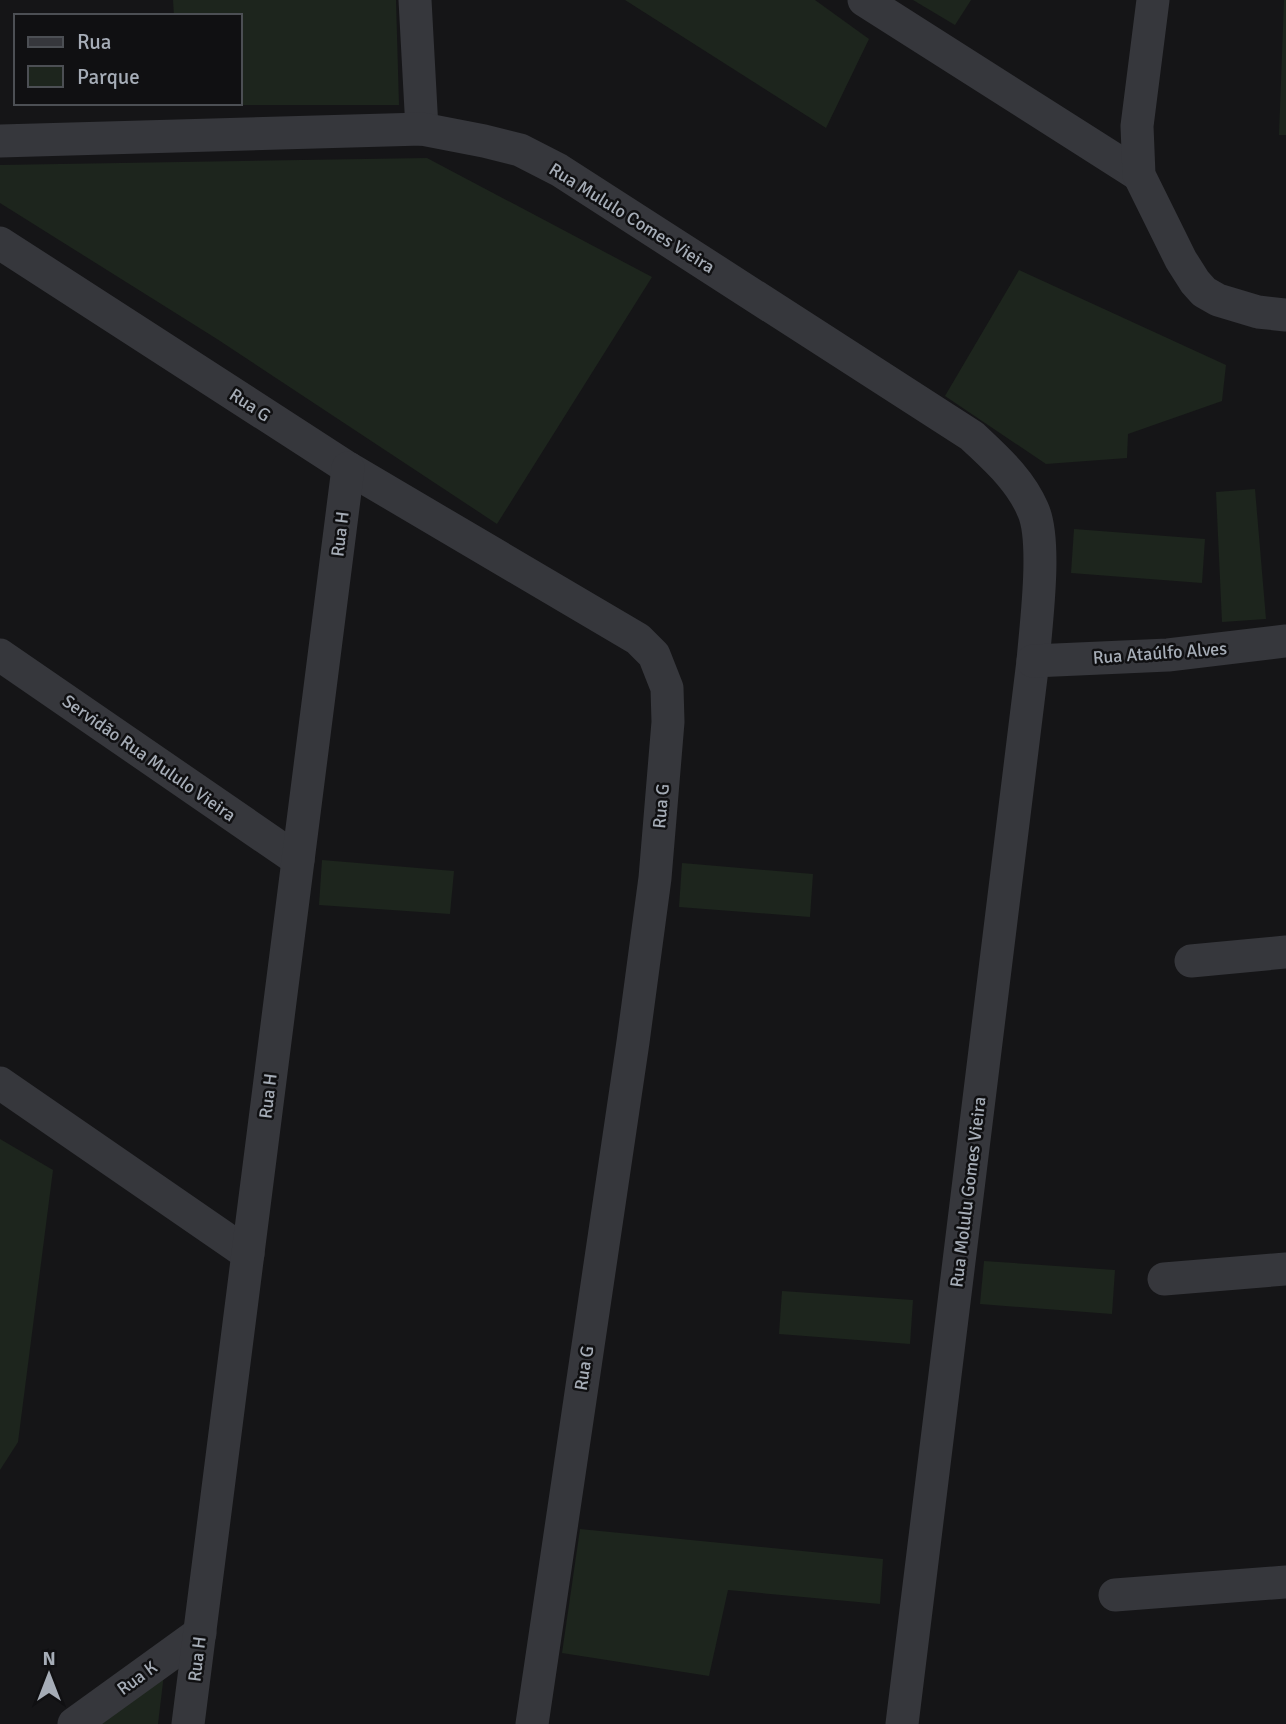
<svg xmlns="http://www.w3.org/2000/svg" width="1286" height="1724" font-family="Signika,sans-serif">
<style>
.green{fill:#1d251d}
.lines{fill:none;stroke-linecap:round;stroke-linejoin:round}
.street{stroke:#36373c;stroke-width:33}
.labels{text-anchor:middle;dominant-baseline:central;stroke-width:5;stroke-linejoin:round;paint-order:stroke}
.street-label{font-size:18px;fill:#a6adb7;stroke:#101012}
</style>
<rect width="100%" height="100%" fill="#151517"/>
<g class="green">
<polygon points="173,0 396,0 399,105 180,105 240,103 240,16 174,16"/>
<polygon points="625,0 815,0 869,39 826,128"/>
<polygon points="913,0 971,0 955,25"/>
<polygon points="1284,0 1286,0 1286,135 1279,135"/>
<polygon points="427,158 652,277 497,524 217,339 0,203 0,165"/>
<polygon points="1019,270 1226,365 1222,401 1128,434 1127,458 1046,464 945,396"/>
<polygon points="1255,489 1266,619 1222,622 1216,492"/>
<polygon points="1074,529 1205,539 1202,583 1071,573"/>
<polygon points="322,860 454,871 450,914 319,905"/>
<polygon points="682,863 813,874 810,917 679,907"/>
<polygon points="0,1139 53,1170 18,1442 0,1470"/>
<polygon points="984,1261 1115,1270 1112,1314 980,1304"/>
<polygon points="782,1291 913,1300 910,1344 779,1334"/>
<polygon points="580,1529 883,1559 880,1604 728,1590 709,1676 562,1653"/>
<polygon points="164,1674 158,1724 96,1724"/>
</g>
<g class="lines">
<g class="street">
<polyline points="415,0 422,129"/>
<polyline points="864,0 1139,175"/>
<polyline points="1153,0 1137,126 1139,175 1181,260 1195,282 1204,292 1218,300 1258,312 1286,315"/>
<path d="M0 141 422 129 484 141 520 150 559 170 972 436C995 458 1020 479 1033 510 1047 541 1036 624 1033 661L902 1724"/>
<polyline points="0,243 348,468 638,639 654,655 667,688 668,722 655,878 633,1042 532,1724"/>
<polyline points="0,655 298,860"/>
<polyline points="1033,661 1168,655 1286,641"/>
<polyline points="1191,961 1286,952"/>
<polyline points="0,1083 248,1254"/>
<polyline points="1164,1279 1286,1269"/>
<polyline points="1115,1595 1286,1582"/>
<polyline points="74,1724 200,1633"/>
<polyline points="188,1724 348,468"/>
</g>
</g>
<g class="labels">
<g class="street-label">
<text transform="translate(632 218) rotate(32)">Rua Mululo Comes Vieira</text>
<text transform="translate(250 405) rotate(33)">Rua G</text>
<text transform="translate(340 534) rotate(-83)">Rua H</text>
<text transform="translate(1160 653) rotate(-4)">Rua Ataúlfo Alves</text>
<text transform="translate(149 758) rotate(35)">Servidão Rua Mululo Vieira</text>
<text transform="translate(661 806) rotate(-85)">Rua G</text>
<text transform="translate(268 1096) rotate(-83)">Rua H</text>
<text transform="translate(968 1192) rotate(-83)">Rua Molulu Gomes Vieira</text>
<text transform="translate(584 1368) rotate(-81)">Rua G</text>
<text transform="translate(197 1659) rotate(-83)">Rua H</text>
<text transform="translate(137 1678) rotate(-36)">Rua K</text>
</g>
</g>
<rect x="14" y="14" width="228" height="91" fill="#101012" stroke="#4c4f54" stroke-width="2"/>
<rect x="28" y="37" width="35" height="10" fill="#36373c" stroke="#4c4f54" stroke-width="2"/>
<text x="77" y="49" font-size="21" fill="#a6adb7">Rua</text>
<rect x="28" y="66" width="35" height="21" fill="#1d251d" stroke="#4c4f54" stroke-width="2"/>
<text x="77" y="84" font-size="21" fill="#a6adb7">Parque</text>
<g transform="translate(49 1675)" stroke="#101012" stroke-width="5" paint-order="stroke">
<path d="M0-5L12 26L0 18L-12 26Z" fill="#a6adb7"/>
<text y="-10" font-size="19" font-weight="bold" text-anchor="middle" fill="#a6adb7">N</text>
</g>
</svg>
